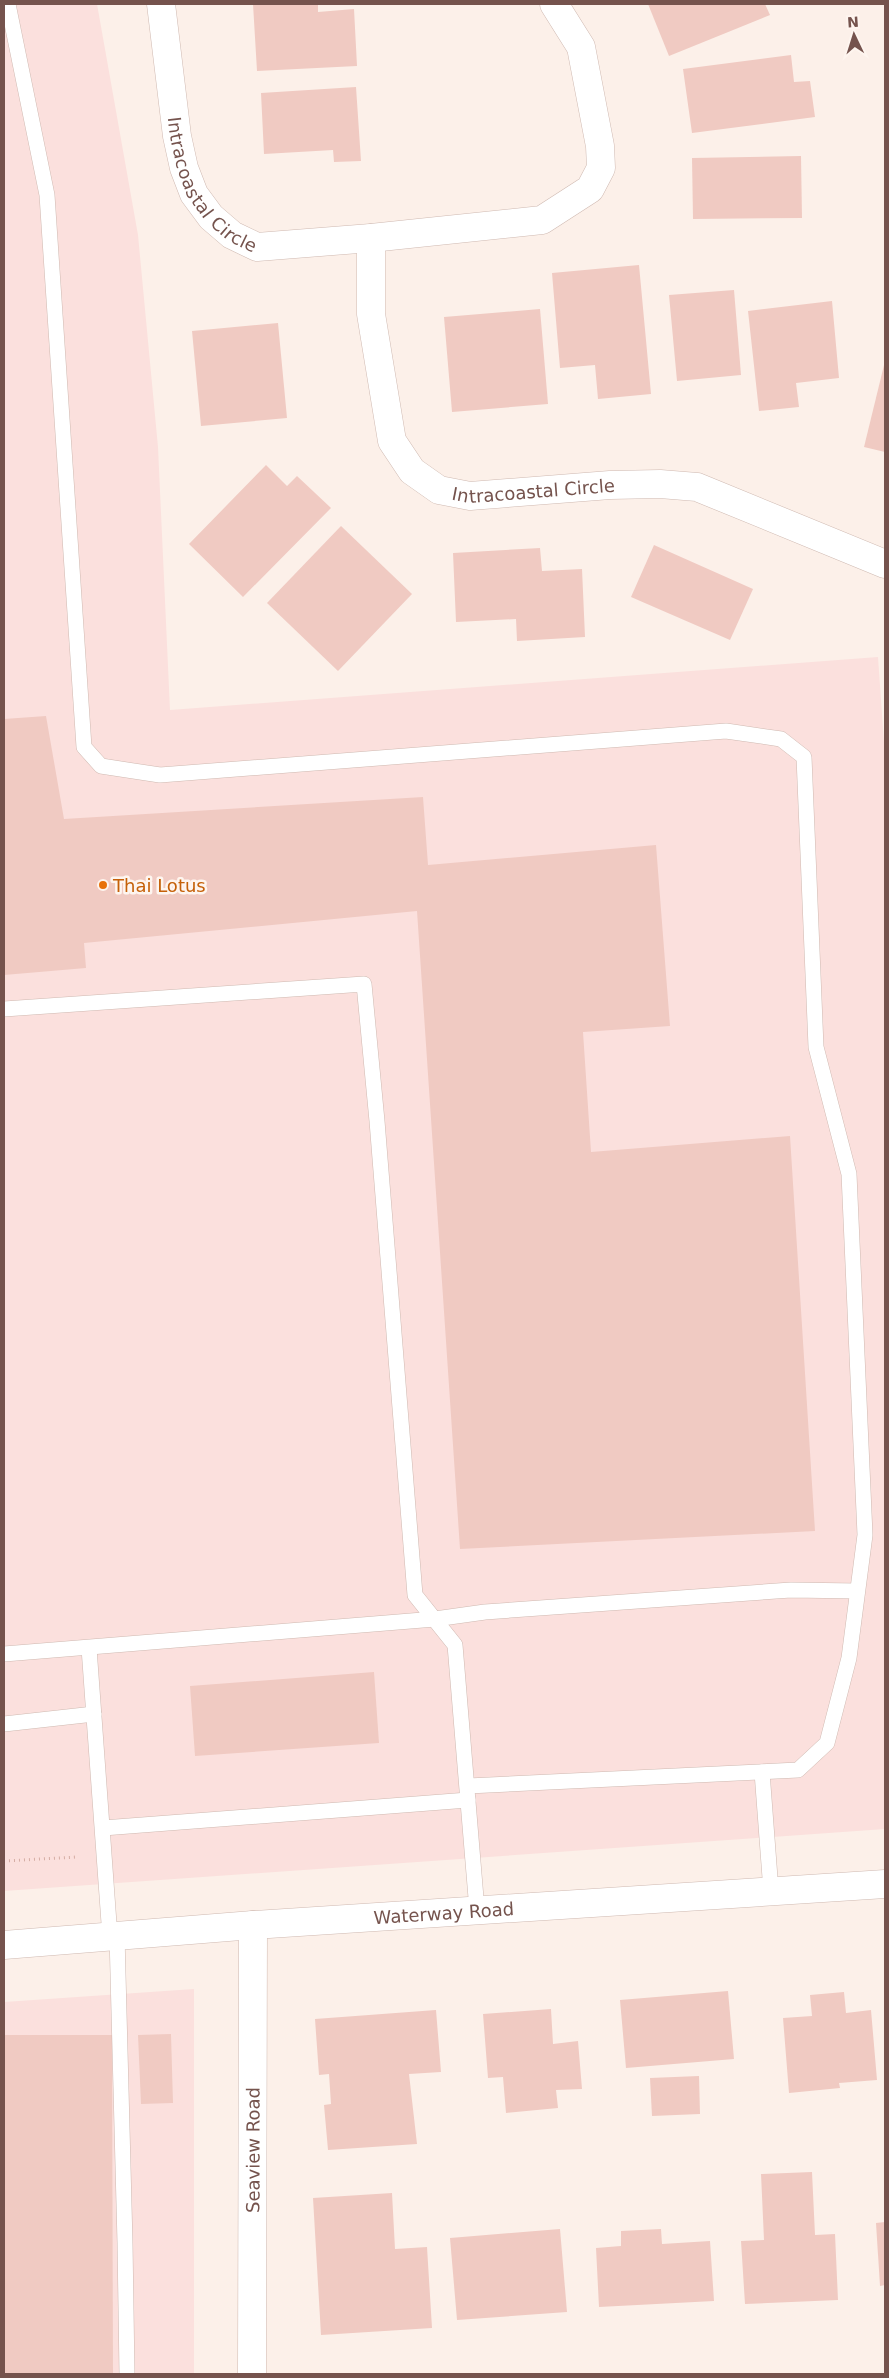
<svg xmlns="http://www.w3.org/2000/svg" width="889" height="2378" font-family="'DejaVu Sans',sans-serif">
<style>
.commercial{fill:#fbe0dd}
.building{fill:#f0cac2}
.lines{fill:none;stroke-linecap:round;stroke-linejoin:round}
.lane-casing{stroke:#cfb9b1;stroke-width:16}
.street-casing{stroke:#cfb9b1;stroke-width:29}
.path{stroke:#d5ada4;stroke-width:3;stroke-dasharray:1 4;stroke-linecap:butt}
.lane{stroke:#fff;stroke-width:15}
.street{stroke:#fff;stroke-width:28}
.food-dot{fill:#e8710a;stroke:#fef5ef;stroke-width:2}
.labels{text-anchor:middle;dominant-baseline:central;stroke-width:5;stroke-linejoin:round;paint-order:stroke}
.street-label{font-size:18px;fill:#75534d;stroke:#fef5ef}
.food-label{font-size:18px;fill:#c56008;stroke:#fef5ef;text-anchor:start}
</style>
<rect width="100%" height="100%" fill="#fcf0e9"/>
<g class="commercial">
<polygon points="4,4 97,4 138,235 158,447 170,710 878,657 885,757 885,1829 4,1891"/>
<polygon points="194,1989 194,2374 4,2374 4,2002"/>
</g>
<g class="building">
<polygon points="253,4 318,4 318,12 354,9 357,66 257,71"/>
<polygon points="648,4 765,4 770,15 669,56"/>
<polygon points="791,55 794,82 810,81 815,117 692,133 683,69"/>
<polygon points="356,87 361,161 334,162 333,150 264,154 261,93"/>
<polygon points="801,156 802,218 693,219 692,158"/>
<polygon points="639,265 651,394 598,399 595,365 560,368 552,273"/>
<polygon points="734,290 741,375 677,381 669,295"/>
<polygon points="832,301 839,378 796,383 799,407 759,411 748,311"/>
<polygon points="540,309 548,404 452,412 444,317"/>
<polygon points="278,323 287,418 201,426 192,331"/>
<polygon points="885,361 885,452 864,447"/>
<polygon points="266,465 287,486 297,476 331,508 243,597 189,544"/>
<polygon points="341,526 412,594 338,671 267,603"/>
<polygon points="654,545 753,589 730,640 631,597"/>
<polygon points="540,548 542,571 582,569 585,637 517,641 516,619 456,622 453,553"/>
<polygon points="46,716 64,819 423,797 428,865 656,845 670,1026 583,1032 591,1152 790,1136 815,1531 460,1549 417,911 84,943 86,968 4,975 4,719"/>
<polygon points="374,1672 379,1743 195,1756 190,1686"/>
<polygon points="728,1991 734,2059 626,2068 620,2000"/>
<polygon points="844,1992 846,2013 871,2010 877,2080 839,2083 840,2088 789,2093 783,2018 812,2016 810,1995"/>
<polygon points="551,2009 553,2044 578,2041 582,2089 556,2090 558,2108 506,2113 503,2077 488,2078 483,2014"/>
<polygon points="436,2010 441,2072 409,2074 417,2144 328,2150 324,2105 331,2104 329,2074 319,2075 315,2019"/>
<polygon points="171,2034 173,2103 141,2104 138,2035"/>
<polygon points="4,2035 112,2035 113,2374 4,2374"/>
<polygon points="699,2076 700,2114 652,2116 650,2078"/>
<polygon points="812,2172 815,2235 835,2234 838,2300 745,2304 741,2241 764,2240 761,2174"/>
<polygon points="392,2193 395,2249 427,2247 432,2328 321,2335 313,2198"/>
<polygon points="885,2222 885,2285 880,2286 876,2223"/>
<polygon points="560,2229 567,2312 457,2320 450,2238"/>
<polygon points="661,2229 662,2244 710,2241 714,2301 599,2307 596,2248 621,2246 621,2231"/>
</g>
<g class="lines">
<defs>
<g id="lane">
<polyline points="8,4 47,195 84,747 101,766 160,775 726,731 781,739 804,757 816,1047 849,1174 865,1535 849,1658 827,1743 798,1770 468,1786"/>
<polyline points="4,1009 364,984 377,1121 415,1595 455,1645 477,1910"/>
<polyline points="89,1648 110,1937"/>
<polyline points="4,1654 435,1619 485,1612 791,1590 857,1591"/>
<polyline points="4,1724 94,1714"/>
<polyline points="762,1772 771,1891"/>
<polyline points="103,1828 468,1800"/>
<polyline points="117,1935 125,2243 127,2374"/>
</g>
<g id="street">
<path id="s1" d="M161 4 177 136 184 168 194 194 211 217 232 235 257 247 371 238 542 220 590 189 601 168 600 146 581 47 554 4"/>
<path id="s2" d="M371 238V314L392 441 412 471 439 490 470 496 610 485 660 484 697 487 885 564"/>
<path id="s3" d="M4 1945 253 1925 885 1884"/>
<path id="s4" d="M252 2374 253 1925"/>
</g>
</defs>
<use href="#lane" class="lane-casing"/>
<use href="#street" class="street-casing"/>
<polyline class="path" points="4,1861 77,1857"/>
<use href="#lane" class="lane"/>
<use href="#street" class="street"/>
</g>
<circle class="food-dot" cx="103" cy="885" r="5"/>
<g class="labels">
<g class="street-label">
<text stroke="none"><textPath href="#s1" startOffset="195">Intracoastal Circle</textPath></text>
<text stroke="none"><textPath href="#s2" startOffset="369">Intracoastal Circle</textPath></text>
<text stroke="none"><textPath href="#s3" startOffset="441">Waterway Road</textPath></text>
<text stroke="none"><textPath href="#s4" startOffset="224">Seaview Road</textPath></text>
</g>
<g class="food-label">
<text x="113" y="885">Thai Lotus</text>
</g>
</g>
<rect width="889" height="2378" fill="none" stroke="#75534d" stroke-width="10"/>
<g transform="translate(854 35) rotate(356)" stroke="#fef5ef" stroke-width="4" paint-order="stroke">
<path d="M0-4L9 19L0 12L-9 19Z" fill="#75534d"/>
<text y="-8" font-size="14" font-weight="bold" text-anchor="middle" fill="#75534d">N</text>
</g>
</svg>
